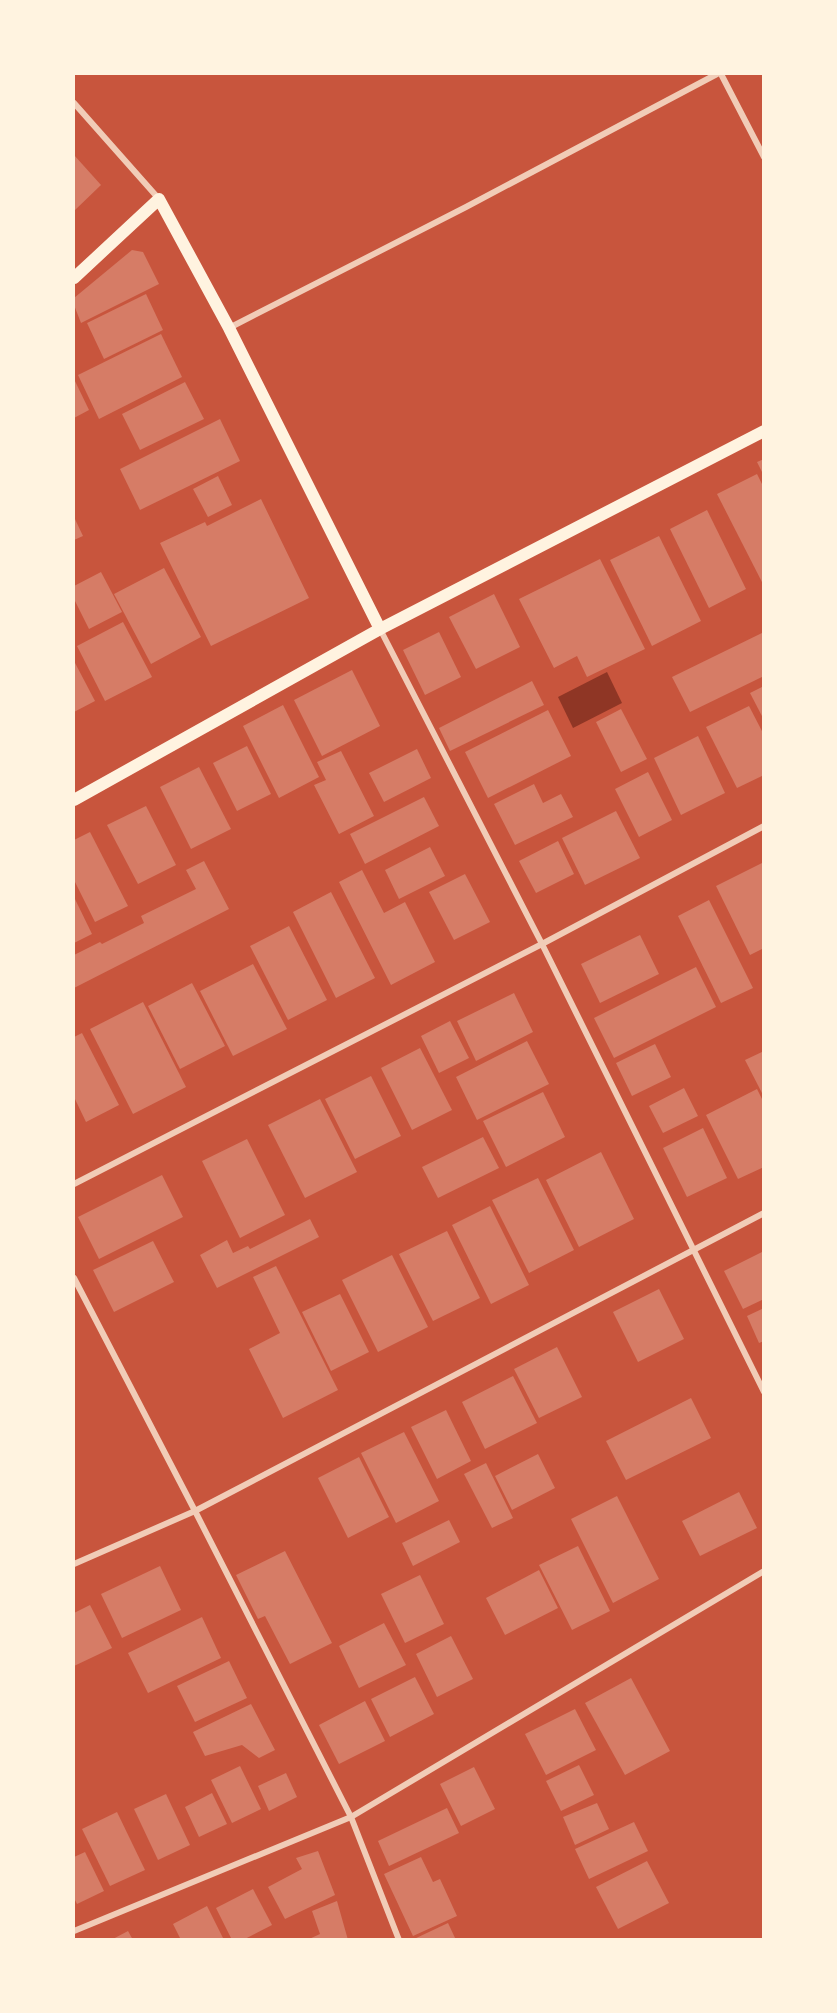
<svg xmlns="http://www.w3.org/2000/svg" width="837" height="2013" font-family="Cabin,sans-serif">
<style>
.water{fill:#8f3625}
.building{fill:#d67c66}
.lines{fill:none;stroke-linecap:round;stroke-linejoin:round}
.minor{stroke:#f1ccb7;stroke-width:6}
.secondary{stroke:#fff3e0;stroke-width:12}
</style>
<rect width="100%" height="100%" fill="#c8553d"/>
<polygon class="water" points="607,672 622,703 573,728 558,697"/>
<g class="building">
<polygon points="74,155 101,185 74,211"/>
<polygon points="132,250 143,252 159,284 81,323 74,305 74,298"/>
<polygon points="146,294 163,330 104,359 87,323"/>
<polygon points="161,334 182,377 99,419 78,375"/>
<polygon points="74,379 89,410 74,418"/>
<polygon points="185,382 204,419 140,450 122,414"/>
<polygon points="220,419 240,461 140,510 120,469"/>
<polygon points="764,459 764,476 757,462"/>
<polygon points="757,474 764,488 764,586 717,494"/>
<polygon points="218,476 232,505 208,517 193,489"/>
<polygon points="261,499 309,598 211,646 160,543 205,522 207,526"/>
<polygon points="707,510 746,589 709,608 670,529"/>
<polygon points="74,517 83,536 74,540"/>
<polygon points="659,536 701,621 652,646 610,560"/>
<polygon points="600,559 645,649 587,677 577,656 554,668 519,599"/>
<polygon points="164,568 201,637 151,664 114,594"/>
<polygon points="101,572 122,612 89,629 74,599 74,586"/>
<polygon points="494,594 520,647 476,669 449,617"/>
<polygon points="123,622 152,677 105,701 77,646"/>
<polygon points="439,632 461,677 425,695 403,650"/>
<polygon points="764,632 764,676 690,712 672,677"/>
<polygon points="74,661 95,701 74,712"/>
<polygon points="352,670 380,726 322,756 294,700"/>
<polygon points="532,681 544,705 450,751 439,728"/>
<polygon points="764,686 764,720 750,693"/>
<polygon points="283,705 319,777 279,798 243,726"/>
<polygon points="749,706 764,735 764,775 737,788 706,727"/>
<polygon points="621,709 647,759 621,772 596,722"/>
<polygon points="548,710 571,756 488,798 465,752"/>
<polygon points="698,736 725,793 681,815 654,758"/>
<polygon points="247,746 271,794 237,811 213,763"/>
<polygon points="417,749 431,778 384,802 369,773"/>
<polygon points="341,751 374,816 339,834 314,785 326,780 317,762"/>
<polygon points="199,767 231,829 191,849 160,787"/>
<polygon points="648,772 672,820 639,837 615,789"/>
<polygon points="534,784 543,803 561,794 573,817 515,845 494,804"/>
<polygon points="424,797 439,826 365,864 350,834"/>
<polygon points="146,806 176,865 138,884 107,825"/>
<polygon points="616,811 640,858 585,885 562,838"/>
<polygon points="90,832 128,906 95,922 74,880 74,840"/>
<polygon points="558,841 574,874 536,893 519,861"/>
<polygon points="430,847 445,876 399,899 385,870"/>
<polygon points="204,861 229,909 74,988 74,955 100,942 102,944 144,923 141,916 196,889 186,870"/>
<polygon points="764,862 764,948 750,955 716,886"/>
<polygon points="362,870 384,913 405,902 435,962 391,985 339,882"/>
<polygon points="465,874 490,922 454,940 429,892"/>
<polygon points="331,892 375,978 336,998 293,912"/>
<polygon points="74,897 92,934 74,943"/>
<polygon points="709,900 753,988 721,1003 678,916"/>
<polygon points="289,926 327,1000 288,1020 250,946"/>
<polygon points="640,935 659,974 600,1003 581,964"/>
<polygon points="253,964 287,1029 233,1056 200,991"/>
<polygon points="696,967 716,1007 614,1058 594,1018"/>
<polygon points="192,983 225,1046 180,1069 148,1006"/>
<polygon points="514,993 533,1032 476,1061 457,1021"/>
<polygon points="143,1002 186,1087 133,1114 90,1029"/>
<polygon points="450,1021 469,1058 439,1073 421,1036"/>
<polygon points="82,1033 119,1105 86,1122 74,1097 74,1037"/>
<polygon points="527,1041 549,1084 477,1120 456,1077"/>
<polygon points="655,1044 671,1077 632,1096 616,1063"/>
<polygon points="420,1048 452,1110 412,1130 381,1068"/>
<polygon points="764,1051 764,1097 745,1060"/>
<polygon points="371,1076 401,1136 355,1159 325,1099"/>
<polygon points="684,1088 698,1116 663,1133 649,1106"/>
<polygon points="757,1089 764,1103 764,1167 738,1179 706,1115"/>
<polygon points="543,1092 565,1137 506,1167 483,1121"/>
<polygon points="320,1099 357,1172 305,1198 268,1125"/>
<polygon points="703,1128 727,1178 687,1197 663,1148"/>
<polygon points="483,1137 499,1168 438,1198 422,1167"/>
<polygon points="247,1139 285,1215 240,1238 202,1161"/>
<polygon points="601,1152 634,1219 579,1247 546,1180"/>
<polygon points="162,1175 183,1217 99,1259 78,1217"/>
<polygon points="538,1178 574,1250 529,1273 492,1200"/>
<polygon points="490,1206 529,1285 491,1304 452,1225"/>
<polygon points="310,1219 319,1237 217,1288 200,1255 227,1240 233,1253 248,1246 250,1249"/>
<polygon points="447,1231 480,1298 433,1321 399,1254"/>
<polygon points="153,1241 174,1282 114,1312 93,1270"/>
<polygon points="764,1251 764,1299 743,1309 724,1271"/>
<polygon points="392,1255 428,1327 378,1352 342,1280"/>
<polygon points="276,1266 338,1390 283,1418 249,1349 280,1333 253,1277"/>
<polygon points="659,1289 684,1339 638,1362 613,1312"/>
<polygon points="340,1294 369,1352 331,1371 302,1312"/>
<polygon points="764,1308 764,1341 759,1343 747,1316"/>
<polygon points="557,1347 582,1397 539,1418 514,1369"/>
<polygon points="513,1376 537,1423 485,1449 462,1402"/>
<polygon points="691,1398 711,1438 626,1480 606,1441"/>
<polygon points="446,1410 471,1461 437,1479 411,1427"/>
<polygon points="404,1432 439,1501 396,1523 361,1453"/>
<polygon points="538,1454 555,1488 512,1510 495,1476"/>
<polygon points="359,1457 389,1517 348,1538 318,1478"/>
<polygon points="486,1463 513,1518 492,1528 464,1474"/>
<polygon points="739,1492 757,1528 700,1556 682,1521"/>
<polygon points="617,1496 659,1579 613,1603 571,1519"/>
<polygon points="449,1520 460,1542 413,1566 402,1543"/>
<polygon points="578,1546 610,1611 572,1630 539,1565"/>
<polygon points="285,1551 332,1643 290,1664 265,1616 258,1619 236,1575"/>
<polygon points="160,1566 181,1610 122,1638 101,1594"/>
<polygon points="539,1570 558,1608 505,1635 486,1598"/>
<polygon points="420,1575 444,1624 405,1643 381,1594"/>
<polygon points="90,1605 112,1648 74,1666 74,1613"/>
<polygon points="202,1617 221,1658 148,1693 128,1653"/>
<polygon points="384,1623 406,1665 359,1688 339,1646"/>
<polygon points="451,1636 473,1679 437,1697 416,1654"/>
<polygon points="229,1661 247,1698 195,1722 177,1686"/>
<polygon points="415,1677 434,1714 390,1737 371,1699"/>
<polygon points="631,1678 670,1751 625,1775 585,1703"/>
<polygon points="365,1701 385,1741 339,1764 319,1725"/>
<polygon points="251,1704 275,1750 259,1758 242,1745 205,1756 193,1732"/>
<polygon points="575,1709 596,1750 546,1775 525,1734"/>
<polygon points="579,1765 594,1795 561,1811 546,1781"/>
<polygon points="240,1766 261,1809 232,1823 211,1780"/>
<polygon points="474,1767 495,1809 461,1826 440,1784"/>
<polygon points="286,1773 297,1797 269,1811 258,1786"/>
<polygon points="212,1793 227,1824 199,1837 185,1807"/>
<polygon points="166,1794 190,1845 158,1860 134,1809"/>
<polygon points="597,1803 609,1829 575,1845 563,1817"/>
<polygon points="447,1808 459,1833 389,1866 378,1841"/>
<polygon points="117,1812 145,1870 110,1886 82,1829"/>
<polygon points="634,1822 648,1851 589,1879 575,1849"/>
<polygon points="318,1851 335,1895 285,1919 268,1887 302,1869 296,1858"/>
<polygon points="85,1852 104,1891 77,1904 74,1898 74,1857"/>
<polygon points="421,1857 433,1882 440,1879 457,1916 413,1936 384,1874"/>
<polygon points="647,1861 669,1903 618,1929 596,1887"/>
<polygon points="253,1889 272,1925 243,1940 232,1940 216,1908"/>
<polygon points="337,1901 348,1940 307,1940 320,1934 312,1911"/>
<polygon points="207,1906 224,1940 181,1940 173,1924"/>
<polygon points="448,1923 456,1940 412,1940"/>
<polygon points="128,1931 133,1940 111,1940"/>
</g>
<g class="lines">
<g class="minor">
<polyline points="721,74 764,157"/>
<polyline points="74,103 159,199"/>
<polyline points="229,328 466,207 717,74"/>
<polyline points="380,629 542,944 764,1392"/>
<polyline points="74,1184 542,944 764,826"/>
<polyline points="74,1278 195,1511 351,1817 399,1940"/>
<polyline points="74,1564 195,1511 764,1213"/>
<polyline points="74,1931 351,1817 764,1571"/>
</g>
<g class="secondary">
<polyline points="74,278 159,199 229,328 380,629"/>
<polyline points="74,800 380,629 764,431"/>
</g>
</g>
<rect width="837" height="2013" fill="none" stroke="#fff3e0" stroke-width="150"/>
</svg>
